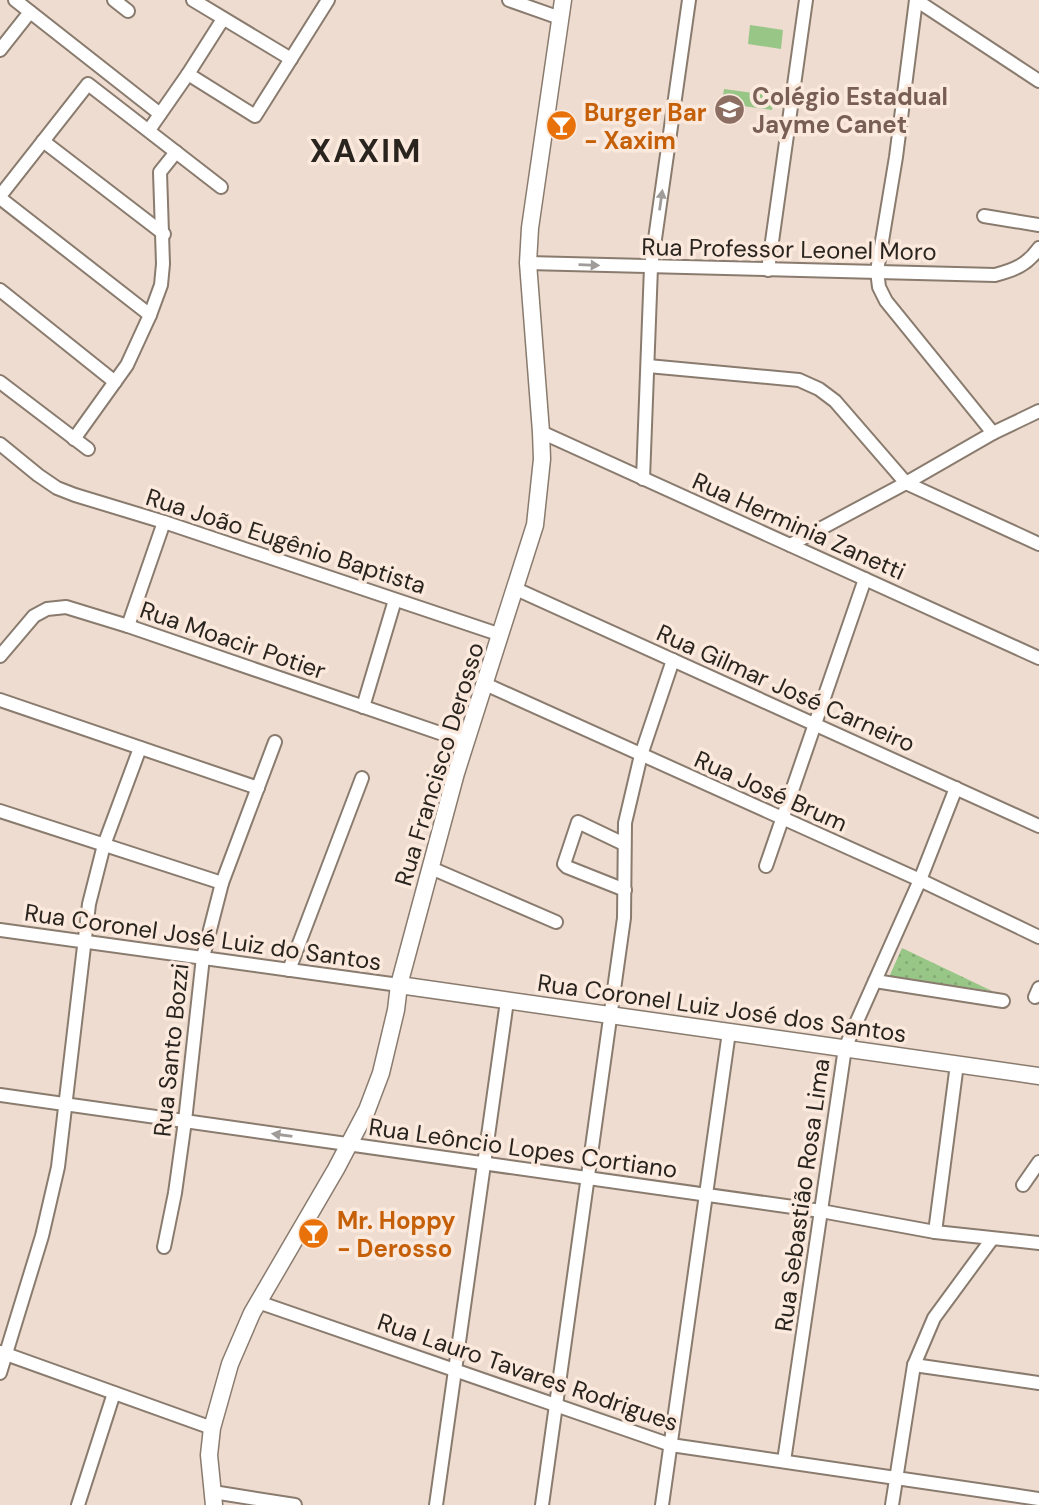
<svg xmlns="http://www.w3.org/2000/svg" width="1039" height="1505" font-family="'DM Sans',sans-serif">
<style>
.green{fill:url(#green-dots)}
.pitch{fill:#98c687}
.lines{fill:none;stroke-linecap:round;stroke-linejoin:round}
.minor-casing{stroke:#8a7b6f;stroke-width:16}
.major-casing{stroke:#8a7b6f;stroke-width:19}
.minor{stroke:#fff;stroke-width:12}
.major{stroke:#fff;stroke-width:16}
.oneway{fill:#9f9c9a}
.labels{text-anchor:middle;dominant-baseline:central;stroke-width:7;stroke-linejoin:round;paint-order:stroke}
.education-label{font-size:24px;font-weight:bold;fill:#785e54;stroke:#fae9dc;text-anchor:start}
.food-label{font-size:24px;font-weight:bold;fill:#c56008;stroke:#fae9dc;text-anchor:start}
.street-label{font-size:24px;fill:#2a241f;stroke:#fae9dc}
.district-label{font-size:32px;font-weight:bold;letter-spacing:2px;fill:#2a241f;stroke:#fae9dc}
</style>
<defs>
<pattern id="green-dots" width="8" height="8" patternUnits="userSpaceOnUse" patternTransform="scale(1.75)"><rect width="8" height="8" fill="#98c687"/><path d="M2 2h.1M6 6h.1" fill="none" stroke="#83aa74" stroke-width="1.8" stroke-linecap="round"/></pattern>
</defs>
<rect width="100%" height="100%" fill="#eddccf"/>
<polygon class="green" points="902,948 992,991 889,977"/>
<g class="pitch">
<polygon points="750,25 783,30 781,49 748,44"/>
<polygon points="724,89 774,96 772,110 722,103"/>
</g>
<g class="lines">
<defs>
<g id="minor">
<polyline points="15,0 160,114"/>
<polyline points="114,0 128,11"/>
<polyline points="193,0 291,59"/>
<polyline points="509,0 560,18"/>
<polyline points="916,0 896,157 877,271 879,287 886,301 993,433"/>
<polyline points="916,0 1039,81"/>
<polyline points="0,50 30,12"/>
<polyline points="188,74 255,116 328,0"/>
<polyline points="149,130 188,74 223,19"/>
<polyline points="43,141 164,234"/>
<polyline points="0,196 88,84 221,187"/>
<polyline points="0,198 150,315"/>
<polyline points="984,216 1039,225"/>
<path d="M528 263 995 275C1014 270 1027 265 1039 248"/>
<polyline points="768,270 806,0"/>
<polyline points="0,290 115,382"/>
<polyline points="648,366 799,380 819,389 835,401 906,483 1039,544"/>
<polyline points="0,382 88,449"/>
<polyline points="541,432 1039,658"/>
<polyline points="74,439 127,365 150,315 161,285 163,264 160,172 176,152"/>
<polyline points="0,444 38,475 57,488 75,495 164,522 501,635"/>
<polyline points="643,479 651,267 689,0"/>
<polyline points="790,545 906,483 993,433 1039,411"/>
<polyline points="516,589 1039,826"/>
<polyline points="128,626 164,522"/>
<polyline points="0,656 34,616 47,609 66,607 128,626 466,742"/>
<polyline points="485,684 920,880 1039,937"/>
<polyline points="0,700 258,788"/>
<polyline points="363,707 395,600"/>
<polyline points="0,811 222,883"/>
<polyline points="624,844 578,822 564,864 567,867 625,890"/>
<polyline points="766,866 865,579"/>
<polyline points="431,868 556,922"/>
<polyline points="0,930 399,985"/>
<polyline points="289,970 362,778"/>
<polyline points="875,981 1003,1001"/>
<polyline points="1035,997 1039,988"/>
<polyline points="0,1095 821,1211 935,1232 1039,1243"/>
<polyline points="1023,1185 1039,1162"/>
<polyline points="935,1232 957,1064"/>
<polyline points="164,1247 175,1193 185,1121 203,957 222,883 275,742"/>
<polyline points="258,1302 671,1445 1039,1499"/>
<polyline points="0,1352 212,1428"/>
<polyline points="914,1365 1039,1383"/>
<polyline points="0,1373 42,1236 58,1167 89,904 104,845 140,748"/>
<polyline points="784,1461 845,1048 920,880 956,788"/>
<polyline points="213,1492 295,1505"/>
<polyline points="78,1505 114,1393"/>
<polyline points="436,1505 507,1001"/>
<polyline points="542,1505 624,918 625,823 641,755 673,660"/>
<polyline points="662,1505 729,1032"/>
<polyline points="892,1505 914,1365 934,1318 992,1239"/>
</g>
<g id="major">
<polyline points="399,985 1039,1076"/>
<polyline points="214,1505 209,1455 212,1428 230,1364 252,1313 336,1169 367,1110 381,1073 396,1010 399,985 456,773 535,525 542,459 541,432 528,263 530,228 563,0"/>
</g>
</defs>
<use href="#minor" class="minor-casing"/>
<use href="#major" class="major-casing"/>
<use href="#minor" class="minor"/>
<use href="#major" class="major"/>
</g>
<defs><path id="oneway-solid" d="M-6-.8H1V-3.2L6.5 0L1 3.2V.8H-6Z" transform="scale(1.75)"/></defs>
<g class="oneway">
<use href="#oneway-solid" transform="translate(661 200) rotate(-82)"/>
<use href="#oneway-solid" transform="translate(589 265) rotate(2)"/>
<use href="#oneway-solid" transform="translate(282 1135) rotate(-172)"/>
</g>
<defs>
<symbol id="school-disc" viewBox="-11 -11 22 22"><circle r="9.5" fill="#8d6e63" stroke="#fae9dc"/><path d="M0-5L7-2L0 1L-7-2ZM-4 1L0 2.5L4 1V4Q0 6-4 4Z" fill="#fff"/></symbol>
<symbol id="bar-disc" viewBox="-11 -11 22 22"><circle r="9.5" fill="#e8710a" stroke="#fae9dc"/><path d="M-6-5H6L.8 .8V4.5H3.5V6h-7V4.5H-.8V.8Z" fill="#fff"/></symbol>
</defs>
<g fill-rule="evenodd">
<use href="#school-disc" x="712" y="92" width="35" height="35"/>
<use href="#bar-disc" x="544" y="108" width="35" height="35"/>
<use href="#bar-disc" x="296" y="1216" width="35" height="35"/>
</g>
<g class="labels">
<g class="education-label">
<text x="752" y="96">Colégio Estadual<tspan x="752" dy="28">Jayme Canet</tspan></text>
</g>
<g class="food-label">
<text x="584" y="112">Burger Bar<tspan x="584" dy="28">- Xaxim</tspan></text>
<text x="337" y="1220">Mr. Hoppy<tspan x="337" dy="28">- Derosso</tspan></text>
</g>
<g class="street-label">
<text transform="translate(789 249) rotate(1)">Rua Professor Leonel Moro</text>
<text transform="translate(799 526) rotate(24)">Rua Herminia Zanetti</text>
<text transform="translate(286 541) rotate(18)">Rua João Eugênio Baptista</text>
<text transform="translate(233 640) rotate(19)">Rua Moacir Potier</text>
<text transform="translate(786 688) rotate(24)">Rua Gilmar José Carneiro</text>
<text transform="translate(439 764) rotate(-73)">Rua Francisco Derosso</text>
<text transform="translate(771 791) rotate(24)">Rua José Brum</text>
<text transform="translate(203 937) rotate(8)">Rua Coronel José Luiz do Santos</text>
<text transform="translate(722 1008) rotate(8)">Rua Coronel Luiz José dos Santos</text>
<text transform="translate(171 1050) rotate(-84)">Rua Santo Bozzi</text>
<text transform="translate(523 1148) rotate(8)">Rua Leôncio Lopes Cortiano</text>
<text transform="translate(802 1195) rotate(-82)">Rua Sebastião Rosa Lima</text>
<text transform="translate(528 1372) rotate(19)">Rua Lauro Tavares Rodrigues</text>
</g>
<g class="district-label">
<text x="366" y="151">XAXIM</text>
</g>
</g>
</svg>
